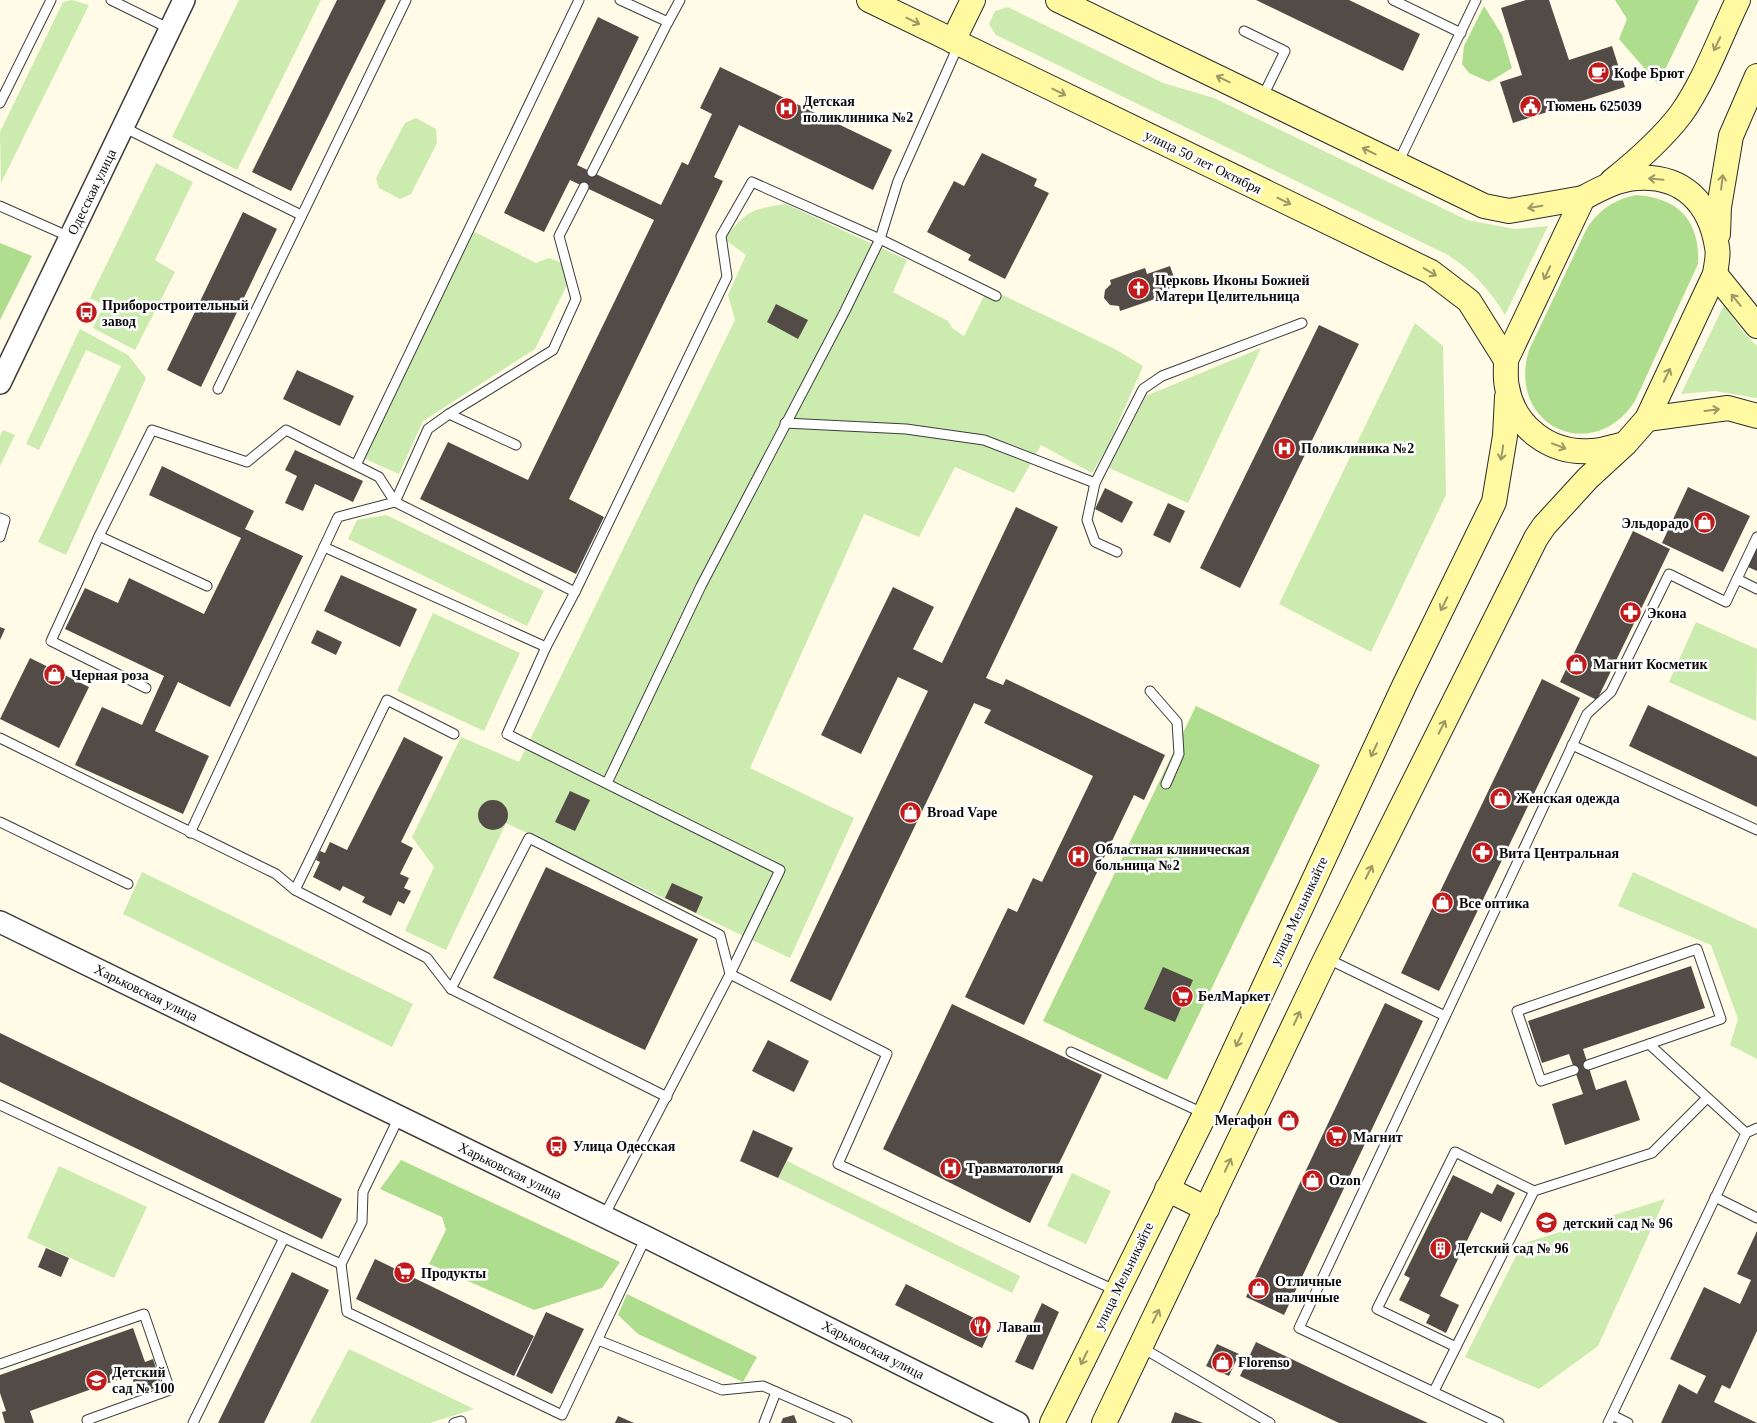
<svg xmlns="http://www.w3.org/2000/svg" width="1757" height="1423" font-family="'Times New Roman',serif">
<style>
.green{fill:#cbebaf}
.forest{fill:#addd8d}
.building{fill:#534b46}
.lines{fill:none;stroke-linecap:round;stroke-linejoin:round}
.service-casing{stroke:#3d3d3d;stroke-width:11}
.tertiary-casing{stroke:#3d3d3d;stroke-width:24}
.secondary-casing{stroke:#2c2c2c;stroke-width:26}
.service{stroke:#fff;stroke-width:9}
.tertiary{stroke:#fff;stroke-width:21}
.secondary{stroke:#fff9a2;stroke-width:24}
.oneway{stroke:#9d9965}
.labels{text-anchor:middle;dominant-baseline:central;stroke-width:5;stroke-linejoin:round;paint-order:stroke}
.poi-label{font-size:14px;font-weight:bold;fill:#0a0a0a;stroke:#fff;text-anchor:start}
.street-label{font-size:14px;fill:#0a0a0a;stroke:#fff}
</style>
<rect width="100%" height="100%" fill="#fffbe7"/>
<g class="green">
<polygon points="72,0 89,5 1,183 0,132 63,2"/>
<polygon points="239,0 321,0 237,170 172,137"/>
<path d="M1008 7 1163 83 1214 98 1467 220 1515 229 1548 226 1505 315C1490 290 1473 271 1448 255L996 35 989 24 995 11Z"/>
<polygon points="416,118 436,129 437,143 411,194 400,199 379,188 376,178 405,123"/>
<polygon points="156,163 193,182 155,260 175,272 135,350 93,328 104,305 90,298"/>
<path d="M786 204 907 260 893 292 948 321 952 328 964 336 988 288 1115 349 1143 366 1108 446 1092 473 1041 445 1014 493 955 467 919 537 864 514 750 768 854 818 790 958 506 823 446 950 405 931 434 867 412 837 461 737 519 762 735 320 728 295 746 255 724 239C747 211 751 209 786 204Z"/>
<polygon points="473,231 536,263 549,258 562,263 568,283 535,349 423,421 399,474 363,458"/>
<polygon points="1724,305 1742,331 1757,346 1757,398 1715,391 1681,394"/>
<polygon points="1415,323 1443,346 1446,495 1371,652 1279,604"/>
<polygon points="80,329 128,355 146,378 66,555 38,542 121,366 86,350 39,450 26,444"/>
<polygon points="1261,348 1188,503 1109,468 1146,396"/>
<polygon points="3,430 15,435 0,466 0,436"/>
<polygon points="386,515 544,591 527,626 348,539 357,520"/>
<polygon points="433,613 520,653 484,731 397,691"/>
<polygon points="1696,622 1757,649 1756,721 1669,682"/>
<polygon points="142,872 413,1004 392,1047 123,914"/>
<polygon points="1633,872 1757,929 1757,1059 1730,1045 1738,1019 1711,945 1618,906"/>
<polygon points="787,1161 1020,1276 1012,1293 778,1178"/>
<polygon points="59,1166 147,1207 114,1278 27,1238"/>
<polygon points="1072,1173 1111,1191 1086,1244 1047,1226"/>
<polygon points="1665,1199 1598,1346 1539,1389 1465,1357 1522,1244"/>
<polygon points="349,1349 474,1409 430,1423 310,1423"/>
</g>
<g class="forest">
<polygon points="1615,0 1699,0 1658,84 1619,39 1627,19"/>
<polygon points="1484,6 1502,35 1512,68 1489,82 1469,73 1462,64 1464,46"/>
<path d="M1636 195C1679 198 1700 221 1698 264L1635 401C1593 466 1506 426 1529 350L1587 228C1600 209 1614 200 1636 195Z"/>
<polygon points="0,243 32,256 0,320"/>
<polygon points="1196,706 1320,765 1167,1080 1043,1021"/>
<polygon points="401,1160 620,1262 602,1288 534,1310 429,1264 446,1230 442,1217 380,1189"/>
<polygon points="627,1294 757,1357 743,1382 638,1334 618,1315"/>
</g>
<g class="building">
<polygon points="337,0 386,0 291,191 252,172"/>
<polygon points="1256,0 1349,0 1420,34 1403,71"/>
<polygon points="1526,0 1549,0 1569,60 1612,46 1625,87 1513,123 1500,82 1522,75 1501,8"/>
<polygon points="598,17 639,37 577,165 661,205 682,162 688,165 712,114 700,108 720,67 892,150 873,190 739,125 714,177 723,181 569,499 604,517 576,574 420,499 448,442 528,480 654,220 570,180 544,232 504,213"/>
<polygon points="982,153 1037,179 1034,186 1049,193 1005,279 968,260 971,255 927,232 954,181 964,186"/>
<polygon points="243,212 277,229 201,387 167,370"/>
<polygon points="1170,266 1177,286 1153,294 1155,299 1120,311 1119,306 1110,305 1104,298 1105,290 1111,284 1110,280 1145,268 1147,274"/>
<polygon points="776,304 808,320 798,339 767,322"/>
<polygon points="1319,325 1359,344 1240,588 1200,568"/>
<polygon points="297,370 354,396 340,426 283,399"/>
<polygon points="295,450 363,481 353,502 315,484 303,511 285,503 297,476 285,470"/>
<polygon points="162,466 254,511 245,529 303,556 230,707 178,682 155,731 209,756 183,814 75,765 102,707 142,725 164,676 65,629 85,588 118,603 129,578 204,614 241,538 149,495"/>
<polygon points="1688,487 1750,516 1723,572 1662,543"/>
<polygon points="1105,488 1133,502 1122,523 1095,509"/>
<polygon points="1168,503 1185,511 1170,543 1153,535"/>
<polygon points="1016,507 1058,527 986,678 1003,685 1006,679 1165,755 1144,800 1134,795 1024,1025 965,997 1008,908 1017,912 1033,878 1042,882 1093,776 984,723 991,710 974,703 831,1001 790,981 928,691 898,677 861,754 821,735 893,587 934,607 913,649 942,663"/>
<polygon points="1633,531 1670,549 1597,700 1560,682"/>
<polygon points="1757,548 1757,571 1748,567"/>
<polygon points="341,575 417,609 400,647 324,611"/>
<polygon points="0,627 5,629 0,640"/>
<polygon points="317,630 342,642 336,655 311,643"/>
<polygon points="30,658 89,687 59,748 0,719"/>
<polygon points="1542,679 1580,698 1439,991 1401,973"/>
<polygon points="1648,705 1757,757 1757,807 1629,746"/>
<polygon points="404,737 443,757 401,842 413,848 400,874 409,878 404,888 411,891 404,904 398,901 391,916 362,902 365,897 343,886 340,891 313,877 320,862 316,860 320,851 325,853 330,842 347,850"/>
<polygon points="570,791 590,800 575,831 555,822"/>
<circle cx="493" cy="815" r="15"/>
<polygon points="546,867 698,939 645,1050 493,978"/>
<polygon points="672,883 703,897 696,913 665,898"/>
<polygon points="1691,966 1705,1008 1583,1049 1596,1090 1626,1080 1640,1120 1565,1145 1552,1104 1583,1094 1569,1054 1542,1063 1528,1021"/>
<polygon points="1163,967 1193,980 1175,1022 1144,1009"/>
<polygon points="1385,1003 1423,1021 1284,1315 1246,1297"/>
<polygon points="952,1004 1102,1075 1030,1223 883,1149"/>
<polygon points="0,1033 342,1199 322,1239 0,1082"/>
<polygon points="768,1040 809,1061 794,1092 752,1071"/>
<polygon points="753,1130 793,1148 778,1178 740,1161"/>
<polygon points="1453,1175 1492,1194 1497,1184 1515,1193 1501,1222 1481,1212 1440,1296 1459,1305 1446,1333 1426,1323 1430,1315 1399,1300 1410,1278 1404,1275"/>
<polygon points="1757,1231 1757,1331 1730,1389 1722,1385 1714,1402 1757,1423 1661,1423 1679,1384 1697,1394 1706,1376 1670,1359 1704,1287 1740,1304 1751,1280 1737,1274"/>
<polygon points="46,1248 69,1258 61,1277 38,1267"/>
<polygon points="375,1259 534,1336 514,1376 356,1299"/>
<polygon points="292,1272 329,1290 264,1423 218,1423"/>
<polygon points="906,1284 992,1327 982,1348 895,1305"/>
<polygon points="1042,1303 1059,1312 1033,1370 1015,1362"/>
<polygon points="546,1312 584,1329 552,1394 516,1376"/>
<polygon points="133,1328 145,1362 153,1359 162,1386 138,1394 131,1375 30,1411 34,1423 5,1423 2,1412 6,1411 0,1393 0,1375"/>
<polygon points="1256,1342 1346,1385 1428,1423 1339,1423 1240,1376"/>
<polygon points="1217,1344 1239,1354 1229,1376 1206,1366"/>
<polygon points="1175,1412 1203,1423 1171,1423"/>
<polygon points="794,1415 797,1423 781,1423 783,1418"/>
<polygon points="618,1416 634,1423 615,1423"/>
</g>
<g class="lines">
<defs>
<g id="service">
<polyline points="111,0 170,29"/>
<polyline points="1393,0 1461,33"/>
<polyline points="668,22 680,0"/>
<polyline points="1244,31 1285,51 1262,98"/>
<polyline points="0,103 51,0"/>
<polyline points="123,127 301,215"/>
<polyline points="1398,163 1476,0"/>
<polyline points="592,172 668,22 620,0"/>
<polyline points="0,206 70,237"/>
<polyline points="218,389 406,0"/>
<polyline points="449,414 516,445"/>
<polyline points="785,423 906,429 984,440 1095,483"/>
<polyline points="356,465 579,0"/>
<polyline points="0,518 5,520 0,537"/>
<polyline points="99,536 51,641 146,688"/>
<polyline points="1757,537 1737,579 1757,589"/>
<polyline points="324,547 546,647"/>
<polyline points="1117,552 1095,542 1087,520 1095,483 1143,389 1162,376 1302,323"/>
<polyline points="207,586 99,536 152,430 247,462 286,430 379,477 395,502 575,592"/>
<polyline points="1150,691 1177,722 1179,754 1166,784"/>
<polyline points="0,738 276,874 295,890 427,958 451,989 667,1097"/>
<polyline points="1572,745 1757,830"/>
<polyline points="607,783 701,586 845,311 880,239 898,181 959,44"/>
<polyline points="0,822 128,884"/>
<polyline points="190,833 338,517 395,502 428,429 449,414 553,350 576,299 559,236 584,187"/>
<polyline points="295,890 387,700 454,734"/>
<polyline points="1326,958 1445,1016"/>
<polyline points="451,989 529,838 720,935 730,974 887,1054 838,1164 1117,1291"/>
<polyline points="1071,1052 1205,1114"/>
<polyline points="1588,1065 1649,1044 1746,1133"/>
<polyline points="1574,1070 1541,1081 1517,1011 1697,949 1721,1019 1649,1044"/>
<polyline points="0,1105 284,1238"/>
<polyline points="1715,1197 1757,1218"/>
<polyline points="604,1216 730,974 780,870 507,734 546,647 575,592 727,277 721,236 752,182 880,239 996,296"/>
<polyline points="341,1264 347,1312 562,1415 646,1237"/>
<polyline points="598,1340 722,1390 763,1386 847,1423"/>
<polyline points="1141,1347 1270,1423"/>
<polyline points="1456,1347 1377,1309 1455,1152 1534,1191"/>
<polyline points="0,1364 144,1314 170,1390 87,1420 89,1423"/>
<polyline points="1434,1391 1534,1191 1652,1153 1707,1098"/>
<polyline points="1612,1415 1628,1423"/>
<polyline points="193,1423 284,1238 341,1264 362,1222 363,1192 399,1117"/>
<polyline points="454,1423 461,1421 461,1423"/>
<polyline points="764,1423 776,1392"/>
<polyline points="1499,1423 1299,1328 1587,714 1611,692 1669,574 1726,602 1737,579"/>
<polyline points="1608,1423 1746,1133 1757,1128"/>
</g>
<g id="tertiary">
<polyline points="0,383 184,0"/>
<polyline points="0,922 646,1237 1018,1423"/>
</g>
<g id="secondary">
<polyline points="869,0 1431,272 1469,301 1506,360"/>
<polyline points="1058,0 1484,206 1509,211 1583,198"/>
<polyline points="953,41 973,0"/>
<path d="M1612 181C1637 161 1662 139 1681 114 1705 80 1720 37 1738 0"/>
<polyline points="1718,234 1719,207 1731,136 1757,76"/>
<polyline points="1715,274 1757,326"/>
<polyline points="1647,419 1728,408 1757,416"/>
<polyline points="1167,1189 1207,1209"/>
<polyline points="1052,1423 1205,1114 1404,686 1494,502 1505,436 1507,397"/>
<path d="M1104 1423 1326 958 1536 538 1544 526 1588 478 1625 444 1647 419 1715 274C1716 266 1719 255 1717 247 1710 203 1683 175 1637 178 1618 179 1600 189 1583 198L1506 360C1506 369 1505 379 1507 387 1514 427 1550 454 1591 451 1602 451 1614 446 1625 444"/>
</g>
</defs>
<use href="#service" class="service-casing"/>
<use href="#tertiary" class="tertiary-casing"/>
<use href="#secondary" class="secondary-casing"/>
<use href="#service" class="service"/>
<use href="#tertiary" class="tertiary"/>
<use href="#secondary" class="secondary"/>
</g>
<defs><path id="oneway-shaft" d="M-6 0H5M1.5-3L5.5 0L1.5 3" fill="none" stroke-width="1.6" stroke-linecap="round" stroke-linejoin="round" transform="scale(1.25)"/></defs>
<g class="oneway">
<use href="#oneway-shaft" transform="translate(913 21) rotate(26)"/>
<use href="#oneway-shaft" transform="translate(1717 44) rotate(116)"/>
<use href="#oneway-shaft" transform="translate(1223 79) rotate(-154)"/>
<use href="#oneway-shaft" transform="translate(1059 92) rotate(26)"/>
<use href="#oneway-shaft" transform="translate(1369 151) rotate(-154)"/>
<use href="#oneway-shaft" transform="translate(1656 179) rotate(-175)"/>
<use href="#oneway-shaft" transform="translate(1722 182) rotate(-83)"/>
<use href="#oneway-shaft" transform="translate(1284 201) rotate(26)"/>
<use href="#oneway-shaft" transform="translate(1535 207) rotate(171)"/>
<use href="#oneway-shaft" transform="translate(1430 272) rotate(31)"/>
<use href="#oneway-shaft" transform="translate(1547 273) rotate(115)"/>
<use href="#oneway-shaft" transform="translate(1736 300) rotate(-129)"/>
<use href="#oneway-shaft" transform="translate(1667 375) rotate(-65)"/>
<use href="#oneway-shaft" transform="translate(1712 410) rotate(-7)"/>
<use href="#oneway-shaft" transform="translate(1559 446) rotate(21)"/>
<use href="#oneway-shaft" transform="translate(1502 453) rotate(99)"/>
<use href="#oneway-shaft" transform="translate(1444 604) rotate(116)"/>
<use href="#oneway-shaft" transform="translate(1442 727) rotate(-63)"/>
<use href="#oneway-shaft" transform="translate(1374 750) rotate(115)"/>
<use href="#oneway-shaft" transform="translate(1369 872) rotate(-63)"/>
<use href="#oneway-shaft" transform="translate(1297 1018) rotate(-65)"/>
<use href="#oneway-shaft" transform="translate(1239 1040) rotate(115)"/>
<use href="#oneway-shaft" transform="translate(1228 1165) rotate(-65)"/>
<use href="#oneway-shaft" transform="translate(1156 1316) rotate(-64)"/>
<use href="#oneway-shaft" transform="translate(1084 1358) rotate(116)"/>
</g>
<defs>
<symbol id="cafe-disc" viewBox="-11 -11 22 22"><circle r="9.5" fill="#c11a1b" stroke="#fff"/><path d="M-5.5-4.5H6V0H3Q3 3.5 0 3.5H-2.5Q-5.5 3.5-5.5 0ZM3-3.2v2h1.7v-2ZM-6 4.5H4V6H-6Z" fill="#fff"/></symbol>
<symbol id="civic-disc" viewBox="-11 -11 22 22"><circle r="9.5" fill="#c11a1b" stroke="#fff"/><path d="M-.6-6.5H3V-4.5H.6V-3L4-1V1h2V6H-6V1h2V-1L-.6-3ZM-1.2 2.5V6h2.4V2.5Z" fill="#fff"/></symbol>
<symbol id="hospital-disc" viewBox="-11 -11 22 22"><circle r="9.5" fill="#c11a1b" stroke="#fff"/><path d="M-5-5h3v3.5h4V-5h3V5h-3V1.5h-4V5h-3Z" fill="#fff"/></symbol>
<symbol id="church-disc" viewBox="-11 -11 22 22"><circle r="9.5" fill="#c11a1b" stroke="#fff"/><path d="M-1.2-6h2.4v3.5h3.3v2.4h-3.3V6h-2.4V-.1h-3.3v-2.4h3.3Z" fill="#fff"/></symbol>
<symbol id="bus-disc" viewBox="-11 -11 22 22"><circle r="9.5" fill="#c11a1b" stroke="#fff"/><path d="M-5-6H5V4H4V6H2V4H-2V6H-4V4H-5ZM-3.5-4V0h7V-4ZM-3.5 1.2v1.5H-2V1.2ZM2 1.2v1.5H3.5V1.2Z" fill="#fff"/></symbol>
<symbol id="shop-disc" viewBox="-11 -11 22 22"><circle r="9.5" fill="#c11a1b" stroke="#fff"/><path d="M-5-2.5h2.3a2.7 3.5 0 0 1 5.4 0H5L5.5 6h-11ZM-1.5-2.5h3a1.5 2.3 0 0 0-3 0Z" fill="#fff"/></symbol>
<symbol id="pharmacy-disc" viewBox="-11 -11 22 22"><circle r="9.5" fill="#c11a1b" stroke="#fff"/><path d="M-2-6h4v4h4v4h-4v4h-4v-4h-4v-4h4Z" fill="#fff"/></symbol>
<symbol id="supermarket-disc" viewBox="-11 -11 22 22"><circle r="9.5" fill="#c11a1b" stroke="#fff"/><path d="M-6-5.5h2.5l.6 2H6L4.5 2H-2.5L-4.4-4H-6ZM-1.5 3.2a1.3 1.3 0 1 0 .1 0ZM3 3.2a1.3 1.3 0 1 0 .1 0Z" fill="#fff"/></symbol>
<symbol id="school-disc" viewBox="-11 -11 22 22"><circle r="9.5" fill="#c11a1b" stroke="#fff"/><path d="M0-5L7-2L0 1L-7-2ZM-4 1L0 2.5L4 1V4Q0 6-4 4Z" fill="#fff"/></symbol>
<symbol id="building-disc" viewBox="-11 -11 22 22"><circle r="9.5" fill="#c11a1b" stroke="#fff"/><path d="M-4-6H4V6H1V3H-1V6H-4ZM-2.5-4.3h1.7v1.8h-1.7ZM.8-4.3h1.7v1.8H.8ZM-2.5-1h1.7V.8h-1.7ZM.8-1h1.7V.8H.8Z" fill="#fff"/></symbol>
<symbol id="restaurant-disc" viewBox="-11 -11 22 22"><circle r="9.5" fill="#c11a1b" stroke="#fff"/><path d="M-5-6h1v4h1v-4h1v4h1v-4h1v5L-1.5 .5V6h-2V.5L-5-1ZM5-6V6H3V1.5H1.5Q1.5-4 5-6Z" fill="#fff"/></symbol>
</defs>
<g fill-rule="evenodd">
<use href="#cafe-disc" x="1586" y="60" width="25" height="25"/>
<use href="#civic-disc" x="1518" y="94" width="25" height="25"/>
<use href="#hospital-disc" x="774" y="96" width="25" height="25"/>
<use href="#church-disc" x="1126" y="276" width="25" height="25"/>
<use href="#bus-disc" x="74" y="300" width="25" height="25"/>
<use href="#hospital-disc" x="1272" y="436" width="25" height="25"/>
<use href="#shop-disc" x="1692" y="510" width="25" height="25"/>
<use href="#pharmacy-disc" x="1618" y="600" width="25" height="25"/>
<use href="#shop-disc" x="1564" y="652" width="25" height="25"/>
<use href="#shop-disc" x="42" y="662" width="25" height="25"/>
<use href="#shop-disc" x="1488" y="786" width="25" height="25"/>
<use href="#shop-disc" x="898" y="800" width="25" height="25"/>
<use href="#pharmacy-disc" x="1470" y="840" width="25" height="25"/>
<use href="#hospital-disc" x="1066" y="844" width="25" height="25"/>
<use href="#shop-disc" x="1430" y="890" width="25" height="25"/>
<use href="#supermarket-disc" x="1170" y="984" width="25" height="25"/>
<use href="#shop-disc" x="1276" y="1108" width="25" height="25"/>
<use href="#supermarket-disc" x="1324" y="1124" width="25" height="25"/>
<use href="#bus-disc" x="544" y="1134" width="25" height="25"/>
<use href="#hospital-disc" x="938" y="1156" width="25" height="25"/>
<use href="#shop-disc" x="1300" y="1168" width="25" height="25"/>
<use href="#school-disc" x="1534" y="1210" width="25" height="25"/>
<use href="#building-disc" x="1428" y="1236" width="25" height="25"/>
<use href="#supermarket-disc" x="392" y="1260" width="25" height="25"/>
<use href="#shop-disc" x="1246" y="1276" width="25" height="25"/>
<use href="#restaurant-disc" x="968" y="1314" width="25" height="25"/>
<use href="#shop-disc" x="1210" y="1350" width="25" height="25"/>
<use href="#school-disc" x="84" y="1368" width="25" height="25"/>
</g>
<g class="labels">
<g class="poi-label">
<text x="1614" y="73">Кофе Брют</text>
<text x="803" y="101">Детская<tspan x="803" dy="16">поликлиника №2</tspan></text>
<text x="1546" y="106">Тюмень 625039</text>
<text x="1155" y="280">Церковь Иконы Божией<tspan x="1155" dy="16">Матери Целительница</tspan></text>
<text x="102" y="305">Приборостроительный<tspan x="102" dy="16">завод</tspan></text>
<text x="1301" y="448">Поликлиника №2</text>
<text x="1689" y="523" text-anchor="end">Эльдорадо</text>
<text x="1647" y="613">Экона</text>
<text x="1593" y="664">Магнит Косметик</text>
<text x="71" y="675">Черная роза</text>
<text x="1516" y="798">Женская одежда</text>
<text x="927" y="812">Broad Vape</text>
<text x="1095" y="849">Областная клиническая<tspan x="1095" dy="16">больница №2</tspan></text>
<text x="1499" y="853">Вита Центральная</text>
<text x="1459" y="903">Все оптика</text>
<text x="1198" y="996">БелМаркет</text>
<text x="1272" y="1120" text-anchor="end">Мегафон</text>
<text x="1353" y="1137">Магнит</text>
<text x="573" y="1146">Улица Одесская</text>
<text x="966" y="1168">Травматология</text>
<text x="1329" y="1180">Ozon</text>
<text x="1563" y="1223">детский сад № 96</text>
<text x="1456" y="1248">Детский сад № 96</text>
<text x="421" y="1273">Продукты</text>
<text x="1275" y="1281">Отличные<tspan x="1275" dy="16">наличные</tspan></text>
<text x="997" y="1327">Лаваш</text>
<text x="1238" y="1362">Florenso</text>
<text x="112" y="1372">Детский<tspan x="112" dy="16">сад № 100</tspan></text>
</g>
<g class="street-label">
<text transform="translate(1203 162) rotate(26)">улица 50 лет Октября</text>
<text transform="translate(92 192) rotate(-64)">Одесская улица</text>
<text transform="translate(1299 911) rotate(-65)">улица Мельникайте</text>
<text transform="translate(146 993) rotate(26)">Харьковская улица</text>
<text transform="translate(510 1171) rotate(26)">Харьковская улица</text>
<text transform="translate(1124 1276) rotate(-64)">улица Мельникайте</text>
<text transform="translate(873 1350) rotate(27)">Харьковская улица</text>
</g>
</g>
</svg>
